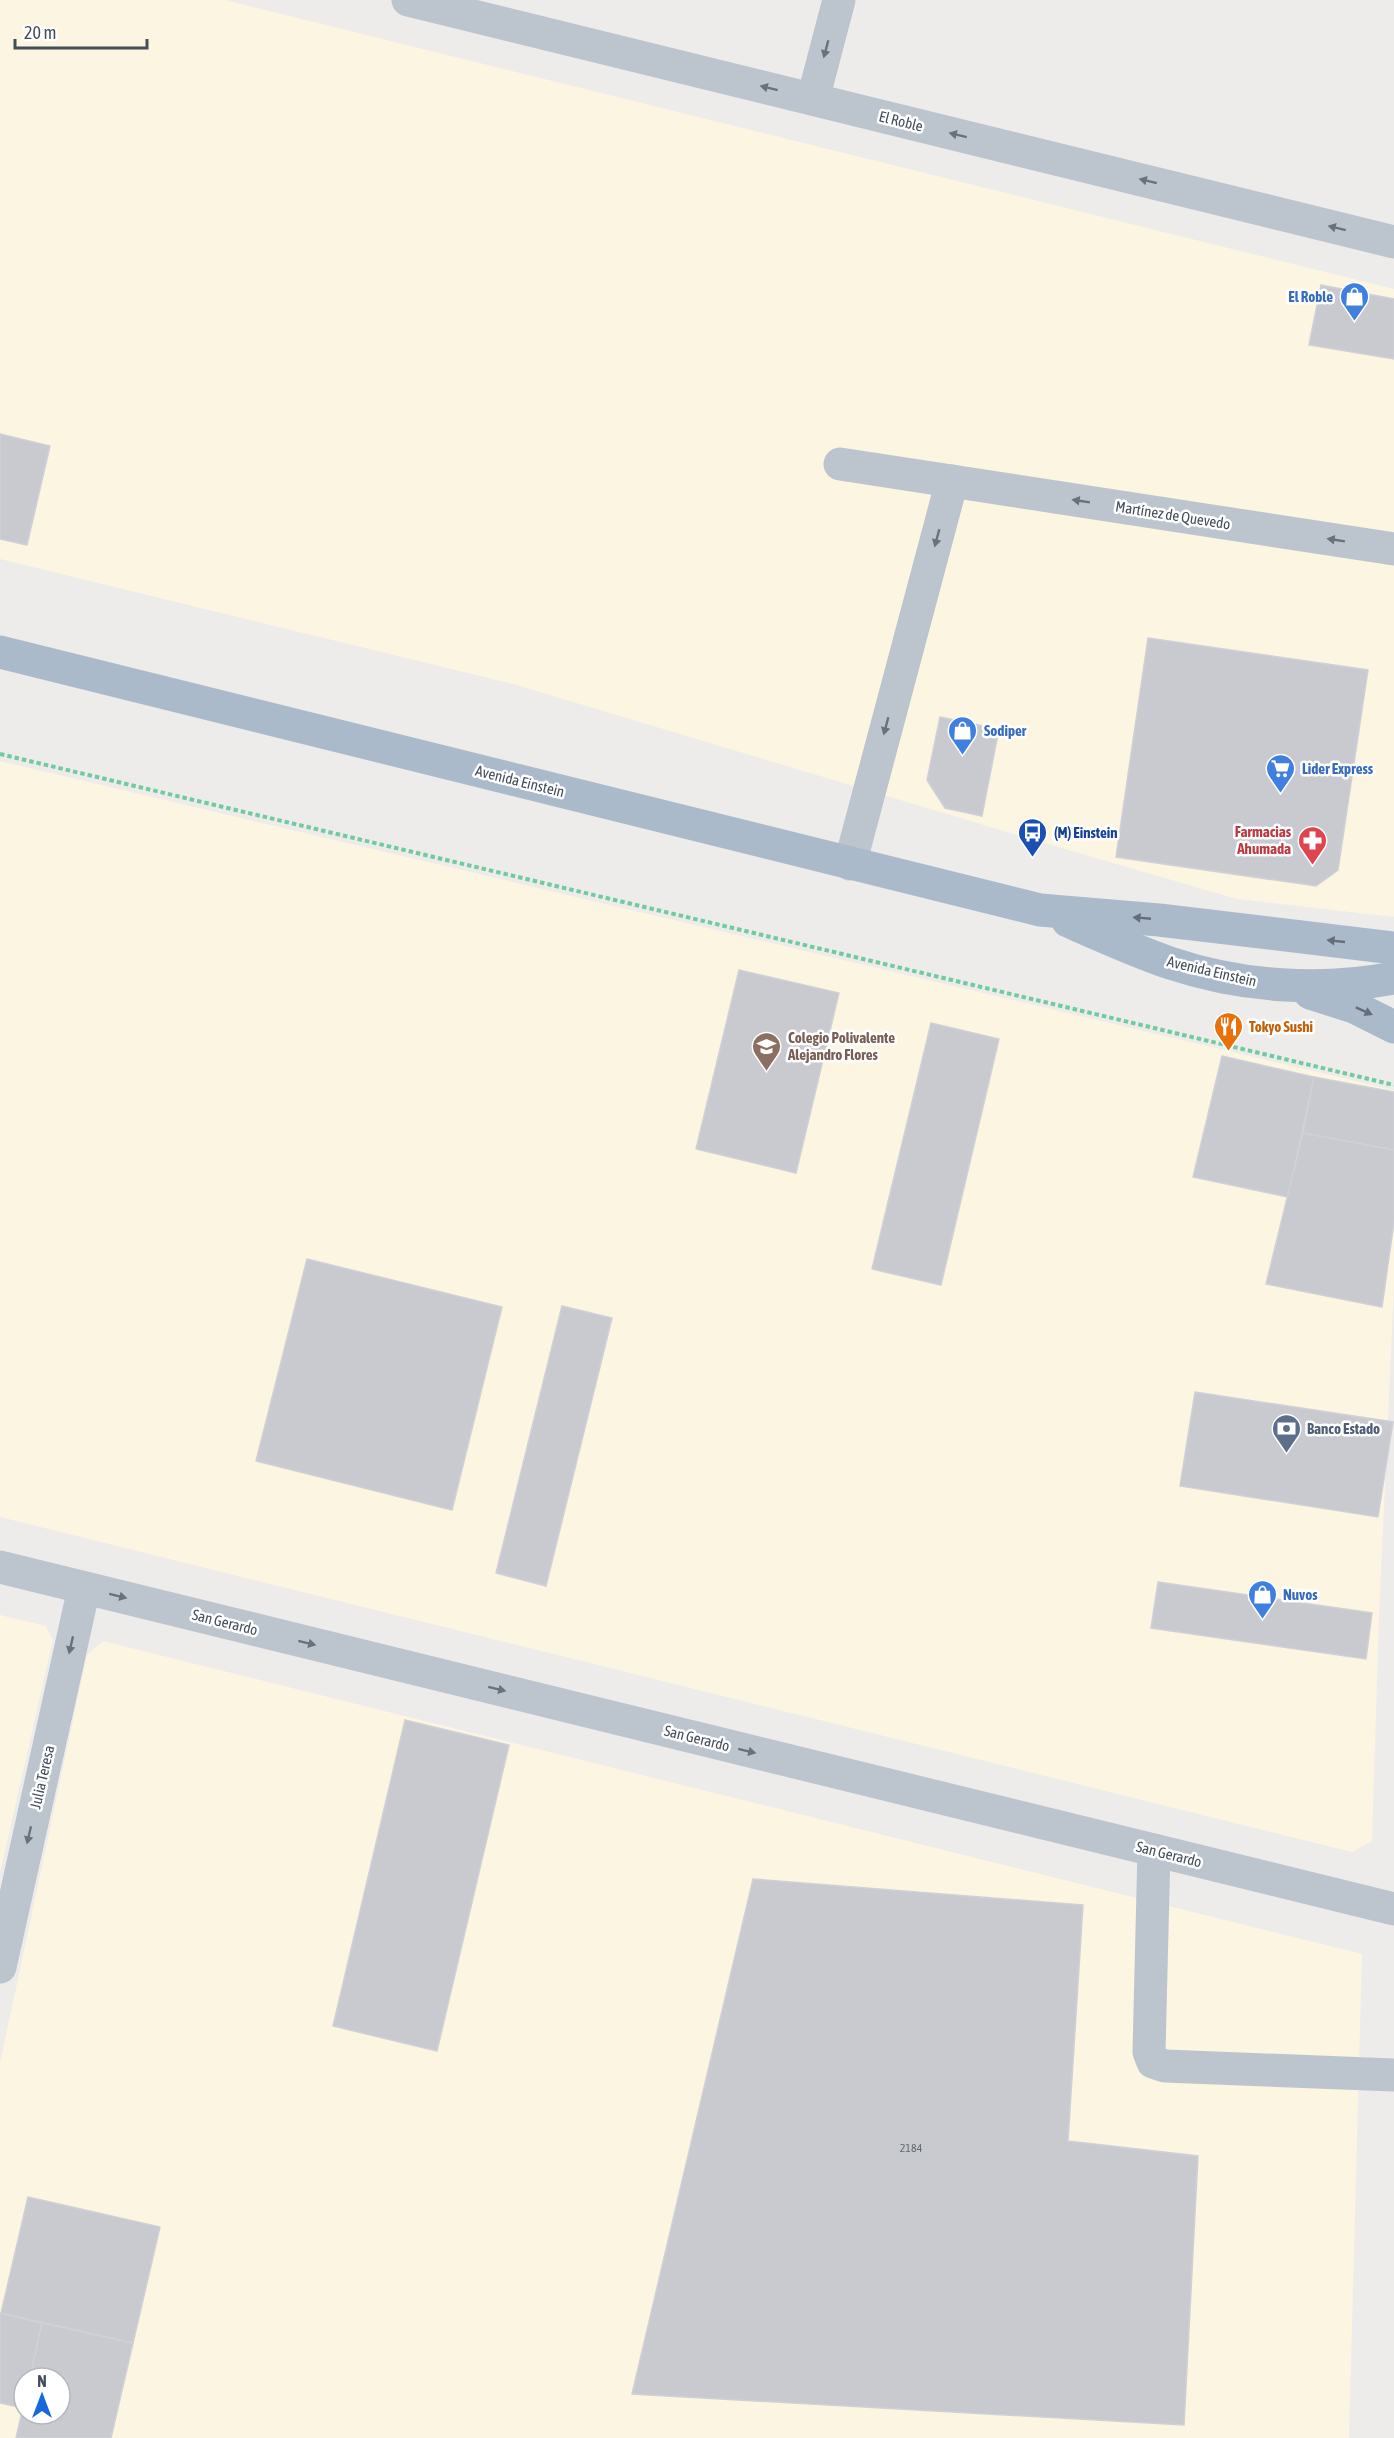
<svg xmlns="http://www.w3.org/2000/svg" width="1394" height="2438" font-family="'Asap Condensed',sans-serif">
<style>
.commercial{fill:#fbf5e2;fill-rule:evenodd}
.building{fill:#c8cad0;stroke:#cfd1d7;stroke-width:1.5}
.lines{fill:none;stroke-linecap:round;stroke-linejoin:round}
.path{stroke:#70cba1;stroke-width:4;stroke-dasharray:4.5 3;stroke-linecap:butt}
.minor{stroke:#bcc5ce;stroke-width:33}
.major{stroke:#aabacb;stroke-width:33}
.oneway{fill:#68727b}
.oneway2{fill:#636e7a}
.labels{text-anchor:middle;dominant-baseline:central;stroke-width:5;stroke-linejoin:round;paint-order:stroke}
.number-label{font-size:12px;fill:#656d76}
.street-label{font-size:15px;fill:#444e58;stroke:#fff}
.shop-label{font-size:15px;font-weight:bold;fill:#366cbe;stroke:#fff;text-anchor:start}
.health-label{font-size:15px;font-weight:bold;fill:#be3a42;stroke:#fff;text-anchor:end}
.transit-label{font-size:15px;font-weight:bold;fill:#164399;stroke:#fff;text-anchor:start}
.food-label{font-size:15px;font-weight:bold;fill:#c56008;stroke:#fff;text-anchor:start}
.education-label{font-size:15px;font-weight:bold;fill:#785e54;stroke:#fff;text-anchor:start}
.service-label{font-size:15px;font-weight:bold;fill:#4e5e75;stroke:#fff;text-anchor:start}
</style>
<rect width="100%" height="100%" fill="#eeebeb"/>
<g class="commercial">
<polygon points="0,0 225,0 1394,289 1394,917 1237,899 1027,838 513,684 0,559"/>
<polygon points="0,761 1394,1090 1394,1286 1379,1617 1372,1841 1352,1852 0,1517"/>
<polygon points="0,1615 46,1626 53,1640 0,1873"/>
<path d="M103 1641 1362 1954 1349 2438H0V2063L87 1655ZM24 2378H60V2414H24Z"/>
</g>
<g class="building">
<polygon points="1321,285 1394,299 1394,359 1309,345"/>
<polygon points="0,434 50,446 27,545 0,539"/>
<polygon points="1148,638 1368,670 1338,870 1316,886 1116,857"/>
<polygon points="940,717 999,729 982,816 945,808 927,780"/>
<polygon points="739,970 839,993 796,1173 696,1149"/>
<polygon points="931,1023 999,1039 941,1285 872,1269"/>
<polygon points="1222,1056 1314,1077 1288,1197 1193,1177"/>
<polygon points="1314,1077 1394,1092 1394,1150 1303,1133"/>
<polygon points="1303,1133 1394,1150 1394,1222 1382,1307 1266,1284"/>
<polygon points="307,1259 502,1307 452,1510 256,1461"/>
<polygon points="562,1306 612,1318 546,1586 496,1573"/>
<polygon points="1195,1392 1393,1422 1378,1517 1180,1486"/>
<polygon points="1158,1582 1372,1613 1366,1659 1151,1628"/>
<polygon points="405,1720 509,1745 437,2051 333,2026"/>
<polygon points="753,1879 1083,1905 1068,2141 1198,2156 1184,2425 632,2394"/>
<polygon points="28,2197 160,2227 133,2343 1,2313"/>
<polygon points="0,2313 42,2323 30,2378 24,2378 23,2408 0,2403"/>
<polygon points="42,2323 133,2343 111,2438 16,2438 24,2403 24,2414 60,2414 60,2378 30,2378"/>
</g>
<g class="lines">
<polyline class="path" points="0,754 1394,1085"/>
<g class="minor">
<polyline points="408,0 1394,242"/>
<polyline points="813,99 839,0"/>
<polyline points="840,464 1394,549"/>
<polyline points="850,864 952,481"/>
<polyline points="0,1567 1394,1909"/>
<polyline points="1154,1850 1149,2052 1153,2062 1165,2066 1394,2075"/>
<polyline points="0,1967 84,1588"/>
</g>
<g class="major">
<polyline points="0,652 1040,910 1159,920 1394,948"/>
<path d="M1068 921C1102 936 1135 951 1170 963 1241 987 1321 992 1394 978"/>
<polyline points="1310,993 1354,1007 1394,1027"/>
</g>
</g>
<defs><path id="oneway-solid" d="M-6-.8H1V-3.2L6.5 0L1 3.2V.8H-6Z" transform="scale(1.5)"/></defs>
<g class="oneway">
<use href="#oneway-solid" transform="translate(826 49) rotate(105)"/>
<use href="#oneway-solid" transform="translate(769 88) rotate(-166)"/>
<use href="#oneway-solid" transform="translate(958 135) rotate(-166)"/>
<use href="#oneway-solid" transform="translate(1148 181) rotate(-166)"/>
<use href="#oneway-solid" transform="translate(1337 228) rotate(-166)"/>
<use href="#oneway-solid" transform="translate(1081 501) rotate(-171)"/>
<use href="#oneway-solid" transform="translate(937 538) rotate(105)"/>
<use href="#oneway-solid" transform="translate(1336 540) rotate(-171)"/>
<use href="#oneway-solid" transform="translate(886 726) rotate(105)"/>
<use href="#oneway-solid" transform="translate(118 1596) rotate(14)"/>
<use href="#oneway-solid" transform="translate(307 1643) rotate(14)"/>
<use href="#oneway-solid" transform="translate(71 1645) rotate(103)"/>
<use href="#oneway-solid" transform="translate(497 1689) rotate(14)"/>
<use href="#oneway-solid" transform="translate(747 1751) rotate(14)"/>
<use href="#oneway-solid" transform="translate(29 1835) rotate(103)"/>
</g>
<g class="oneway2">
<use href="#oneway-solid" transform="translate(1142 918) rotate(-175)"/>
<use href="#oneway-solid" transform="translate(1336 941) rotate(-174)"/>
<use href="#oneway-solid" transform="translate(1364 1011) rotate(24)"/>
</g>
<defs>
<symbol id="shop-pin" viewBox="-11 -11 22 30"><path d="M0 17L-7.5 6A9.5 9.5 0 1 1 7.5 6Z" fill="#3f7fe0" stroke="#fff"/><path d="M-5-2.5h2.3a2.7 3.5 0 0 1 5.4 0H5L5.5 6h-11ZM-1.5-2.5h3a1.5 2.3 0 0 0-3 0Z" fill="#fff"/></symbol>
<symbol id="supermarket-pin" viewBox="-11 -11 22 30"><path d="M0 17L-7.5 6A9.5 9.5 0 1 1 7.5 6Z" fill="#3f7fe0" stroke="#fff"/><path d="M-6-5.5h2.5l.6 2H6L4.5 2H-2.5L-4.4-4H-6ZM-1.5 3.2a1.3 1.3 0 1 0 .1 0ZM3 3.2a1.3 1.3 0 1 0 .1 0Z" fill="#fff"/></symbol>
<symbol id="bus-pin" viewBox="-11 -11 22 30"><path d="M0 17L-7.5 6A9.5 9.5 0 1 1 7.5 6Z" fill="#1a4fb4" stroke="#fff"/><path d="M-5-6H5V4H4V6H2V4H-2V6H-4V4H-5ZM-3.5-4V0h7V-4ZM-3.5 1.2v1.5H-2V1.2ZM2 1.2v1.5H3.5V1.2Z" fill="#fff"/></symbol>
<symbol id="pharmacy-pin" viewBox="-11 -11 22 30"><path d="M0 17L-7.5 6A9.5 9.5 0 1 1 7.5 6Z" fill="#e0444e" stroke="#fff"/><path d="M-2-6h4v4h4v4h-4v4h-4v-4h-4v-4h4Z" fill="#fff"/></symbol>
<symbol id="restaurant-pin" viewBox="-11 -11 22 30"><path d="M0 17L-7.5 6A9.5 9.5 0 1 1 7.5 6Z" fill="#e8710a" stroke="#fff"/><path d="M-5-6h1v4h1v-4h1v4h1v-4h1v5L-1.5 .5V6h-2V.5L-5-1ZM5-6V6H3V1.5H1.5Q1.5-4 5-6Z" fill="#fff"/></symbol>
<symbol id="school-pin" viewBox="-11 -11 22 30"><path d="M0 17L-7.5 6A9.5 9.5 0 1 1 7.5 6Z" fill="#8d6e63" stroke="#fff"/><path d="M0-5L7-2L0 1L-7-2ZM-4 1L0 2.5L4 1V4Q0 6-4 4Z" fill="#fff"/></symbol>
<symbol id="bank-pin" viewBox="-11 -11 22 30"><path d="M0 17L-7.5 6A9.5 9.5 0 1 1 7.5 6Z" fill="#5c6f8a" stroke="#fff"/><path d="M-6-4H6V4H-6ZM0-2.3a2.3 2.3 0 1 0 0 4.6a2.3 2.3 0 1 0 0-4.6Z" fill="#fff"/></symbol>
</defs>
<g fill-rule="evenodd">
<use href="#shop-pin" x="1338" y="280" width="33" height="45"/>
<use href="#shop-pin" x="946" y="714" width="33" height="45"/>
<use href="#supermarket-pin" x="1264" y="752" width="33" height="45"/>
<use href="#bus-pin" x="1016" y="816" width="33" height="45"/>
<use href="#pharmacy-pin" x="1296" y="824" width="33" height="45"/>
<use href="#restaurant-pin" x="1212" y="1010" width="33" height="45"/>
<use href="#school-pin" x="750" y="1030" width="33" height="45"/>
<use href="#bank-pin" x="1270" y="1412" width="33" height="45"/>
<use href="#shop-pin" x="1246" y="1578" width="33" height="45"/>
</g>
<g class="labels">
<g class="number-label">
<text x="911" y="2148">2184</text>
</g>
<g class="street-label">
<text transform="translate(901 121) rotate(14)">El Roble</text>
<text transform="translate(1173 515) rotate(9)">Martínez de Quevedo</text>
<text transform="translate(520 781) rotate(14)">Avenida Einstein</text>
<text transform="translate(1212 971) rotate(13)">Avenida Einstein</text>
<text transform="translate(225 1622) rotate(14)">San Gerardo</text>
<text transform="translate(697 1738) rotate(14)">San Gerardo</text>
<text transform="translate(42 1777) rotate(-77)">Julia Teresa</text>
<text transform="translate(1169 1854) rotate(14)">San Gerardo</text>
</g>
<g class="shop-label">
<text x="1333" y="296" text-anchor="end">El Roble</text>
<text x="984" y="730">Sodiper</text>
<text x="1302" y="768">Lider Express</text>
<text x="1283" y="1594">Nuvos</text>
</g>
<g class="health-label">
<text x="1291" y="831">Farmacias<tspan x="1291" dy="17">Ahumada</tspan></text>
</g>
<g class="transit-label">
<text x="1054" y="832">(M) Einstein</text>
</g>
<g class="food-label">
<text x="1249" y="1026">Tokyo Sushi</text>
</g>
<g class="education-label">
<text x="788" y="1037">Colegio Polivalente<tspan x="788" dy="17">Alejandro Flores</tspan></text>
</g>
<g class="service-label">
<text x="1307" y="1428">Banco Estado</text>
</g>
</g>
<g transform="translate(42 2396)"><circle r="28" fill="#ffffff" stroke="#b4b8bc" stroke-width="1.5"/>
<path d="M0-4.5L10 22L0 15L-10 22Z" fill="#1868db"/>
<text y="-9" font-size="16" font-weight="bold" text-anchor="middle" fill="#444e58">N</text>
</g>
<path d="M15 39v9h132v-9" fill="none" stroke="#444e58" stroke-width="3"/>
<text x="24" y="39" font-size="18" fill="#444e58" stroke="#ffffff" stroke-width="4.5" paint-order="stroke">20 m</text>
</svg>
